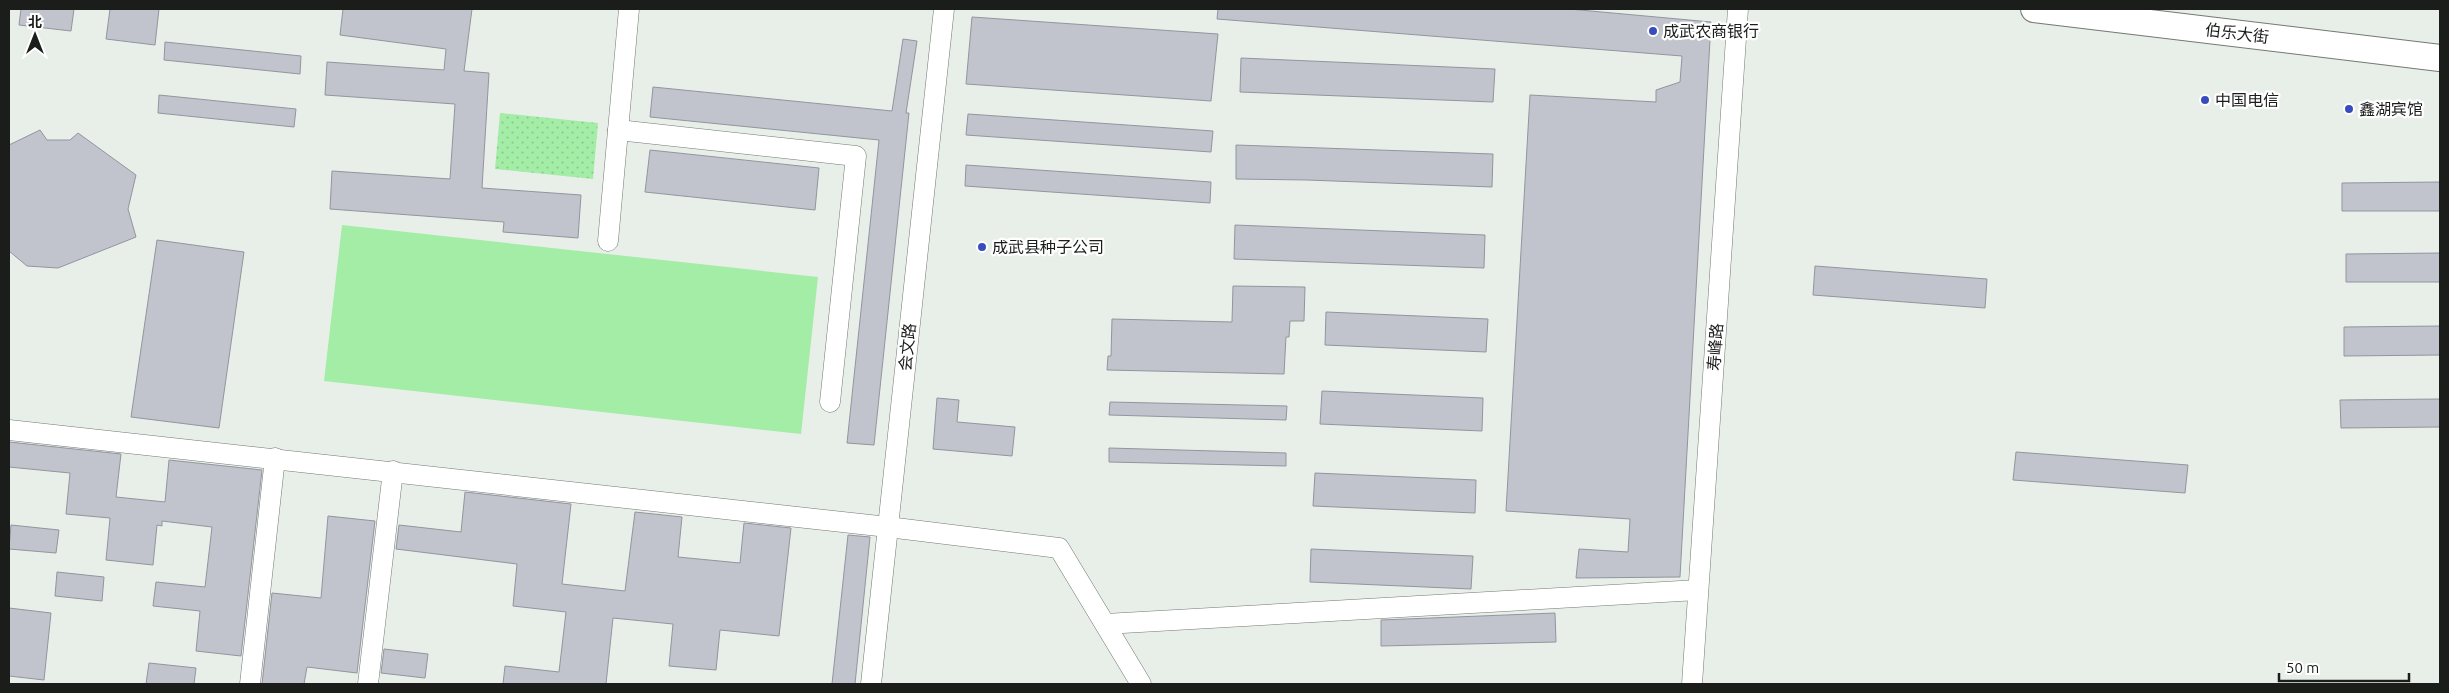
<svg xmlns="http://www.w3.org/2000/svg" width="2449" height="693" font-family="Ubuntu,'Noto Sans SC',sans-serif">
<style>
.grass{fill:url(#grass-dots)}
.garden{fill:#a3eda6}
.building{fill:#c1c4cd;stroke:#92959e}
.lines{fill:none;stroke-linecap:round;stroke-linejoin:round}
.minor-casing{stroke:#737972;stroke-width:21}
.major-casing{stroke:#737972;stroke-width:28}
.minor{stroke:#fff;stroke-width:20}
.major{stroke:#fff;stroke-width:26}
.poi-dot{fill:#394cbe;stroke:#fff;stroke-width:2}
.labels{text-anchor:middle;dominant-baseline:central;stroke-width:4.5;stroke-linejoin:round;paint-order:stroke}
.poi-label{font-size:16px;fill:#1b1d1b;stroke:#fff;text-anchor:start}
.street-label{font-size:16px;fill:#1b1d1b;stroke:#fff}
</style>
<defs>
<pattern id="grass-dots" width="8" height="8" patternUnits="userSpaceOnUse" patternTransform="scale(1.25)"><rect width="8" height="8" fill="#a3eda6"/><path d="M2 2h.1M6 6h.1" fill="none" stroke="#8ccb8e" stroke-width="1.8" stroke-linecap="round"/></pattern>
</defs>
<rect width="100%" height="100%" fill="#e8efe8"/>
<polygon class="grass" points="500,113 598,123 593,179 495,169"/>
<polygon class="garden" points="342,225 818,277 801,434 324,381"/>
<g class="building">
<polygon points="21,9 74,9 71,31 19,25"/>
<polygon points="110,9 159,9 155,45 106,39"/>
<polygon points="343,9 472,9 464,71 489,73 482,188 581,195 578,238 503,232 504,222 330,209 332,171 450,179 455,104 325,95 327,62 444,70 446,49 340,35"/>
<polygon points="1218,9 1569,9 1711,22 1680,577 1576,578 1579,549 1628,552 1630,519 1506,511 1530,95 1656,102 1656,90 1680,82 1682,56 1217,19"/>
<polygon points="972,17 1218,34 1211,101 966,84"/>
<polygon points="903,39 917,41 906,113 909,113 874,445 847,443 879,140 650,117 653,87 892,111"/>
<polygon points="165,42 301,56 300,74 164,60"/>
<polygon points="1241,58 1495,69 1493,102 1240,92"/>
<polygon points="159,95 296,109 294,127 158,113"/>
<polygon points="968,114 1213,131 1211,152 966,135"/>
<polygon points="40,130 47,140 70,140 78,133 136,175 128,209 136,237 58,268 27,266 9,251 9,145"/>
<polygon points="1236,145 1493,154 1492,187 1307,180 1236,179"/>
<polygon points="650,150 819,168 815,210 645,192"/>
<polygon points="966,165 1211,182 1210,203 965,186"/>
<polygon points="2440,182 2440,211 2342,211 2342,183"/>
<polygon points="1235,225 1485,235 1484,268 1234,259"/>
<polygon points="157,240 244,252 219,428 131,417"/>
<polygon points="2440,253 2440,282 2346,282 2346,254"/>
<polygon points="1815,266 1987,279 1985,308 1813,295"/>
<polygon points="1233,286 1305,287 1304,321 1290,321 1289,337 1286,337 1284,374 1107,370 1108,356 1111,356 1112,319 1232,322"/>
<polygon points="1326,312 1488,319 1486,352 1325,345"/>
<polygon points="2440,326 2440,355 2344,356 2344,327"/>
<polygon points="1322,391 1483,398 1482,431 1320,424"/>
<polygon points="937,398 959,400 957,422 1015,427 1012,456 933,449"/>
<polygon points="2440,399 2440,427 2341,428 2340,400"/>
<polygon points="1110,402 1287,406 1286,420 1109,415"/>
<polygon points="9,442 121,454 116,497 165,502 169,460 262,470 241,656 196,651 200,611 153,606 156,582 205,587 212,527 162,521 162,526 157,525 153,565 106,560 110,518 66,514 70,473 9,467"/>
<polygon points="1109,448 1286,453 1286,466 1109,462"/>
<polygon points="2016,452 2188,465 2185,493 2013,480"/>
<polygon points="1315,473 1476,480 1475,513 1313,506"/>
<polygon points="465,492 571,504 562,584 625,591 635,512 682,517 678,557 740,563 744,523 791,528 779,636 720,630 716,670 669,666 673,624 613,618 606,684 503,684 505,666 559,672 566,612 513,606 517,564 396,549 399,525 461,532"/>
<polygon points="328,516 375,521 357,673 307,667 304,684 262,684 272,593 321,598"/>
<polygon points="11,525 59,530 56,553 9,549"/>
<polygon points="848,535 870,537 855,684 832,684"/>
<polygon points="1311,549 1473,556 1471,589 1310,582"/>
<polygon points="57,572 104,577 102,601 55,596"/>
<polygon points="9,608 51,613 44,680 9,676"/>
<polygon points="1555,613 1556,642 1381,646 1381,620"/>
<polygon points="384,649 428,654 425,678 381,673"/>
<polygon points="149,663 196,668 194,684 146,684"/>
</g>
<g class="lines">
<defs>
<g id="minor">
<polyline points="618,130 856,156 830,402"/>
<polyline points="608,241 629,9"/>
<polyline points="9,430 888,527 1059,548 1141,684"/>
<polyline points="1105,624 1698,590"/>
<polyline points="250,684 275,458"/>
<polyline points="368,684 393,471"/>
<polyline points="871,684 944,9"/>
<polyline points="1692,684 1738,9"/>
</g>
<polyline id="major" points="2034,9 2440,58"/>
</defs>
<use href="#minor" class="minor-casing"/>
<use href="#major" class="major-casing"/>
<use href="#minor" class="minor"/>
<use href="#major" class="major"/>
</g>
<g class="poi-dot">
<circle cx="1653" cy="31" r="5"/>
<circle cx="2205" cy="100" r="5"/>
<circle cx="2349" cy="109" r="5"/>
<circle cx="982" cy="247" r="5"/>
</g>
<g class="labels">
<g class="poi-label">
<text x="1663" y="31">成武农商银行</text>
<text x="2215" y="100">中国电信</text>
<text x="2359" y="109">鑫湖宾馆</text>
<text x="992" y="247">成武县种子公司</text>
</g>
<g class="street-label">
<text transform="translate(2237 33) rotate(7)">伯乐大街</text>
<text transform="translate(907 347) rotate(-84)">会文路</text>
<text transform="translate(1715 347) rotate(-86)">寿峰路</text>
</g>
</g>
<rect width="2449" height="693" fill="none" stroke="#1b1d1b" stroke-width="20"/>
<g transform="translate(35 35)" stroke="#ffffff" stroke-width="4" paint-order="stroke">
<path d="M0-4L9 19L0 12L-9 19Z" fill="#1b1d1b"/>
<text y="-8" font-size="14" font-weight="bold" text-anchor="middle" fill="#1b1d1b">北</text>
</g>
<path d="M2279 673v8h130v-8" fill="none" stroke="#1b1d1b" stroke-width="2.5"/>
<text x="2286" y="673" font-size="15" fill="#1b1d1b" stroke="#ffffff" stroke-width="4" paint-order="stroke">50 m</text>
</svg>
